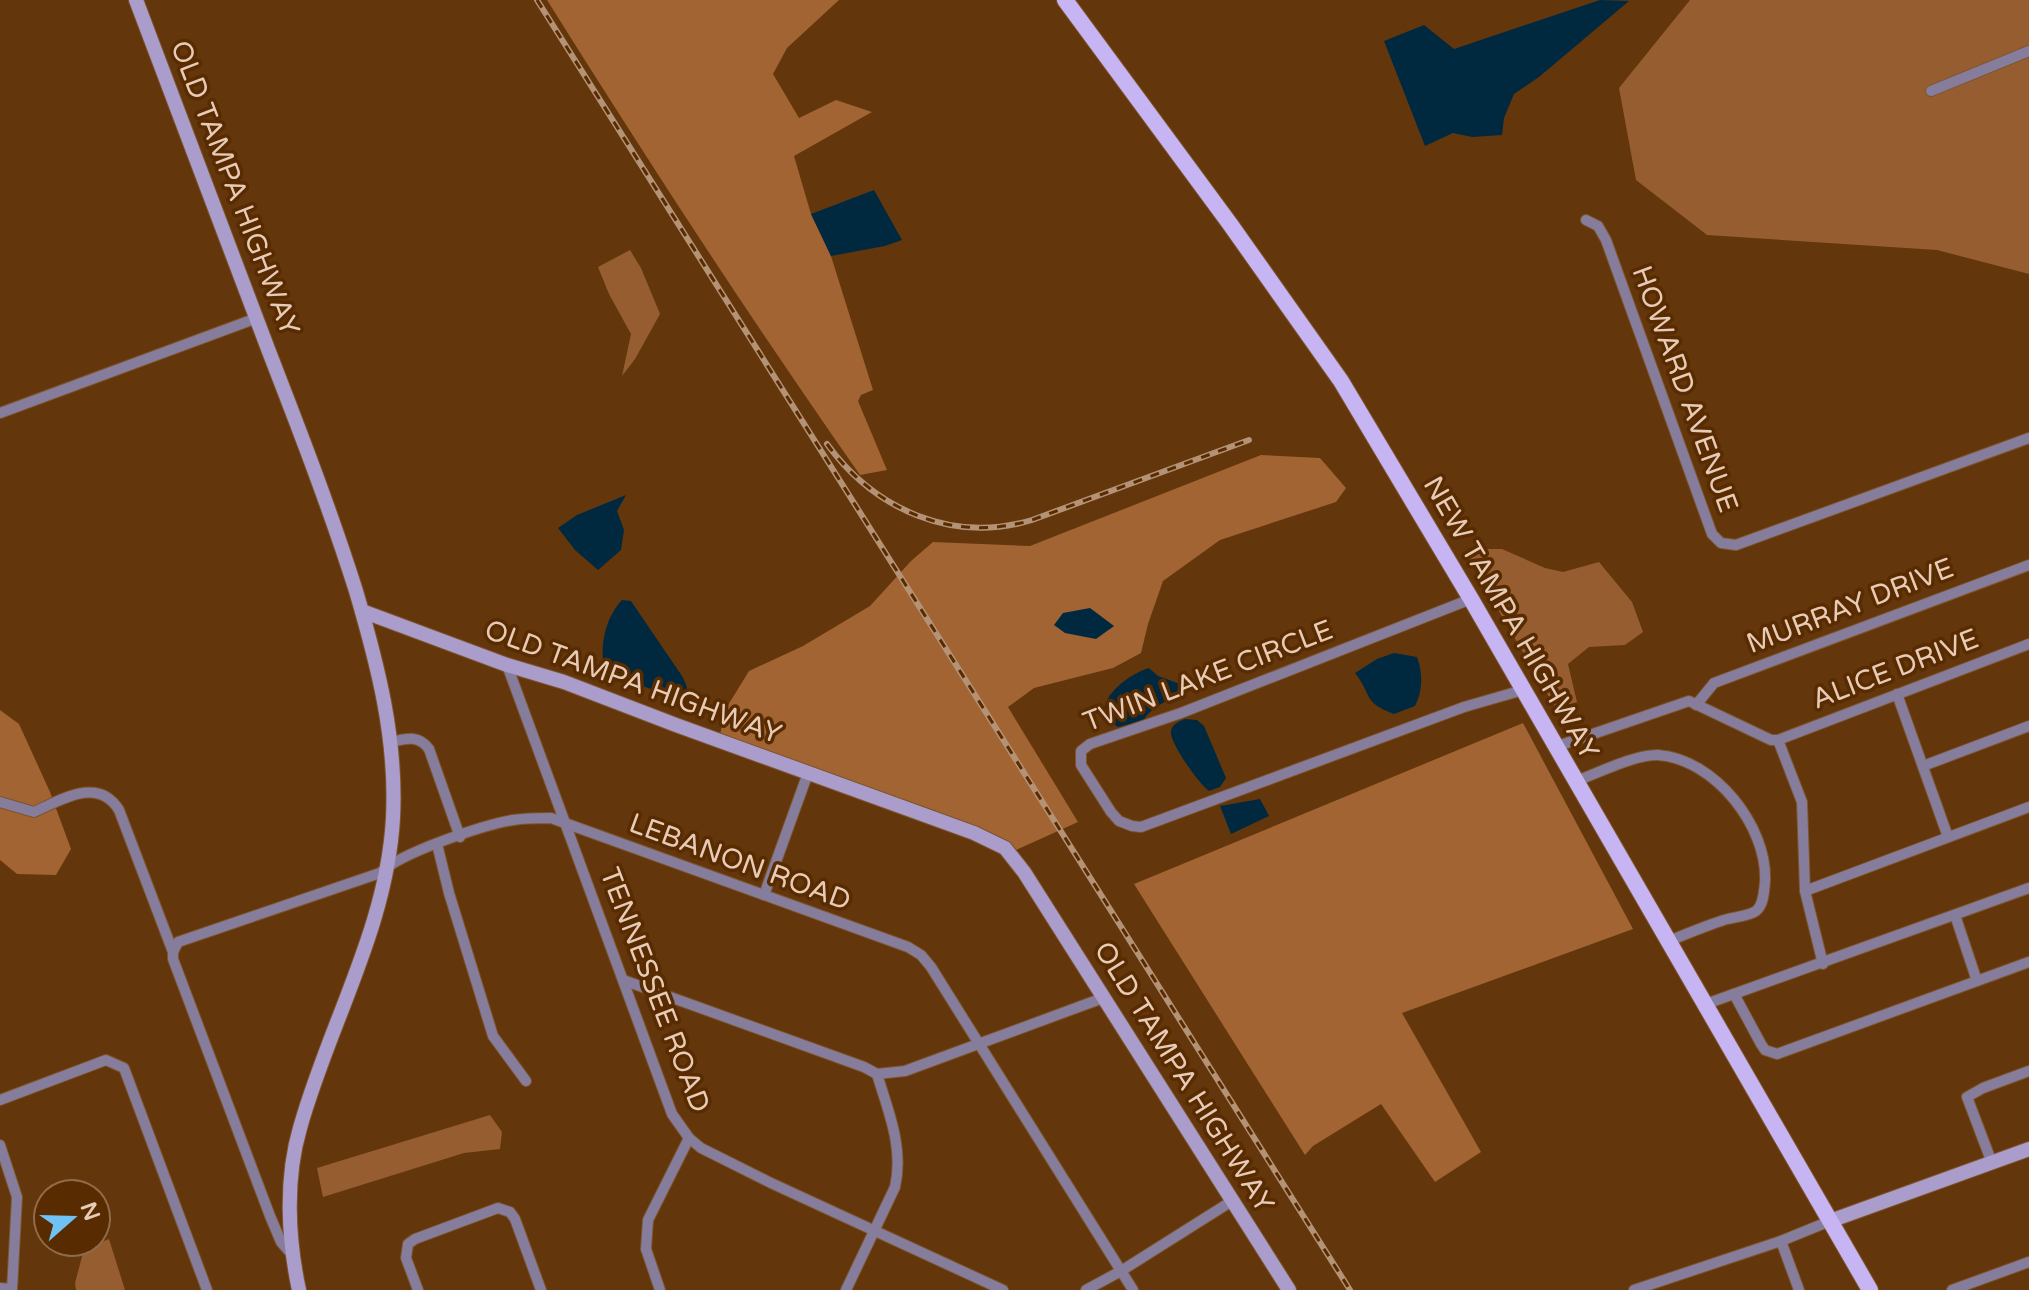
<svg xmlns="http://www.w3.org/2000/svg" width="2029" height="1290" font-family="'Varela Round',sans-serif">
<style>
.green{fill:#965d30}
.forest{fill:#a16432}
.water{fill:#002940}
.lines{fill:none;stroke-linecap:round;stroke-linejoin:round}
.street-casing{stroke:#7d542d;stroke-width:12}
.secondary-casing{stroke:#7d542d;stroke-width:16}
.primary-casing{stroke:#7d542d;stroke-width:18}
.street{stroke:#857d9b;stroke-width:10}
.secondary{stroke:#aa9dcc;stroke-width:14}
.primary{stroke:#c6b5f2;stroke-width:16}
.rail-casing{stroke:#b49275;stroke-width:6}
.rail{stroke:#582b00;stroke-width:3;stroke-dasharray:9;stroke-linecap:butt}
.labels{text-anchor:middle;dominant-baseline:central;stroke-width:7;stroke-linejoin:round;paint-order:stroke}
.street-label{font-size:28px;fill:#e7cbb7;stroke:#582b00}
</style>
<rect width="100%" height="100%" fill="#63360b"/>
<g class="green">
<polygon points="1690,0 2029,0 2029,274 1937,250 1707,235 1636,180 1619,88"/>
<polygon points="630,250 641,268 660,314 635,359 622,376 631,334 609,294 598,267"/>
<polygon points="1482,549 1502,549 1545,568 1563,572 1599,562 1632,602 1643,632 1625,645 1589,647 1568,664 1577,702 1556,709 1464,551"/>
<polygon points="490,1115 502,1132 500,1149 464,1153 323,1197 317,1168"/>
<polygon points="109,1239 125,1290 76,1290 75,1283 84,1249"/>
</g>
<g class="forest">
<path d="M547 0H839L787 48 773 74 799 118 836 100 872 112 794 156 811 214 831 256 873 390 861 395 858 401 887 470 860 475C751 320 648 161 547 0Z"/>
<polygon points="1261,455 1320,458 1346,488 1336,502 1220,540 1163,581 1148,624 1141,653 1113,668 1034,688 1008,707 1078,822 1016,850 936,811 720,735 725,710 749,671 803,646 870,606 911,561 933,542 1030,546"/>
<polygon points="0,710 19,724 50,792 71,849 56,875 17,874 0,860"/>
<polygon points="1523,723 1633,929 1402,1013 1481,1152 1435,1182 1381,1104 1313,1146 1305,1155 1134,884"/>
</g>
<g class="water">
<polygon points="1600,0 1629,1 1539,77 1514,94 1504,118 1502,135 1472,137 1453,133 1425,146 1384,41 1424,25 1454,49"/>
<polygon points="874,190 902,240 885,246 831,256 811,214"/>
<polygon points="626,495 617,511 624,530 621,550 598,570 575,550 558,528 577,515"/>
<path d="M622 600 631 601 682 676C687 686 690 691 683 700L619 678 605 670C599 647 605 618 622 600Z"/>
<polygon points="1090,608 1114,626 1096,639 1065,633 1054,625 1063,613"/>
<path d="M1394 653 1417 657C1423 673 1423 691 1415 706L1394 714C1362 702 1373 696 1355 673L1377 659Z"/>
<path d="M1149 668 1158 676 1183 685C1173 703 1154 702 1143 721L1118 727C1084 707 1126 675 1149 668Z"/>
<path d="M1185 719 1197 720 1204 726 1226 778 1220 787 1209 791C1199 784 1169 742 1171 731 1172 724 1180 721 1185 719Z"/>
<polygon points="1260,799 1269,816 1231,834 1220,806"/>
</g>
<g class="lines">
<defs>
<g id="street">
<polyline points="1931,91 2029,51"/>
<polyline points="1586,220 1598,226 1606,240 1712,534 1721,543 1736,545 2029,438"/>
<polyline points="0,413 257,318"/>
<polyline points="1471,599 1181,713 1090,744 1081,751 1081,765 1111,812 1119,821 1132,826 1141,827 1464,707 1523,690"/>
<polyline points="507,665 672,1114 689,1138 701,1148 771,1183 1003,1290"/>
<polyline points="1897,694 1948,837"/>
<polyline points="1696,705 1714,683 2029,565"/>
<polyline points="1778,740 2029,644"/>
<polyline points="1778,740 1802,802 1805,891 1823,964"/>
<path d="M391 742C407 738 419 735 429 749L460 837"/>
<polyline points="1555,747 1689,701 1771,740 1778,740"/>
<polyline points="1923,766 2029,726"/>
<path d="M1576 781C1598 773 1636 754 1658 755 1715 759 1768 827 1765 882 1764 890 1764 905 1756 911 1747 917 1731 917 1721 921 1703 927 1686 934 1669 941"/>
<path d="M0 802 34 812C61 800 98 776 119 810L173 952"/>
<polyline points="437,844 449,893 493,1036 526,1081"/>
<polyline points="1805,891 2029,807"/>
<polyline points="764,895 808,773"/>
<polyline points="1955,915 1977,981"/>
<polyline points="623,980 864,1067 877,1074 905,1071 1103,998"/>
<polyline points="1734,994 1761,1044 1765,1050 1777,1054 2029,962"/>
<polyline points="1706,1004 2029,888"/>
<polyline points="0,1100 106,1060 124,1068 207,1290"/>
<polyline points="0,1145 17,1197 12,1290"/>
<polyline points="1992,1163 1967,1097 1983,1088 2029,1071"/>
<polyline points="1781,1241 1799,1290"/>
<path d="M294 1257 281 1242 270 1216 173 959V952L178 942 380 873C400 853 483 825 513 820 526 818 538 818 551 818L908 947 921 955 931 967 1133 1290"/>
<polyline points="0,1288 12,1289"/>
<polyline points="418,1290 406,1258 408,1244 415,1239 498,1208 510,1212 515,1219 541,1290"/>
<polyline points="660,1290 646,1249 648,1220 689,1138"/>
<path d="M846 1290 895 1187C904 1147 888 1111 877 1074"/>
<polyline points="1086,1290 1121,1271 1232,1201"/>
<polyline points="1634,1290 1781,1241 1830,1221"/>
<polyline points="1952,1290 2029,1262"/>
</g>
<g id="secondary">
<path d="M136 0C180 116 224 233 268 349 299 429 330 509 356 591 378 666 397 739 393 818 387 928 329 1024 300 1128 285 1179 288 1239 299 1290"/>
<polyline points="362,611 507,665 564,682 676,725 974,833 1005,848 1024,872 1289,1290"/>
<polyline points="1830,1221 2029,1149"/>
</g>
<polyline id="primary" points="1065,0 1230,224 1341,381 1471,599 1870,1290"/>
</defs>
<use href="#street" class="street-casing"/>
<use href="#secondary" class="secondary-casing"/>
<use href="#primary" class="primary-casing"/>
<use href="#street" class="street"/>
<use href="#secondary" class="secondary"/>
<use href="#primary" class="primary"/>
<defs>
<g id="rail">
<polyline points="537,0 1350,1290"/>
<path d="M827 444C875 510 953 544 1032 520L1249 440"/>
</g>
</defs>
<use href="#rail" class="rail-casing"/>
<use href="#rail" class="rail"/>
</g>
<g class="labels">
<g class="street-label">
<text transform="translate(235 188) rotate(69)">OLD TAMPA HIGHWAY</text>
<text transform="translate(1685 389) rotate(70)">HOWARD AVENUE</text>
<text transform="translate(1850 606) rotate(-21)">MURRAY DRIVE</text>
<text transform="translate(1511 618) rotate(60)">NEW TAMPA HIGHWAY</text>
<text transform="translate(1895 669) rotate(-21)">ALICE DRIVE</text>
<text transform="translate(1208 676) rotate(-21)">TWIN LAKE CIRCLE</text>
<text transform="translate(633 682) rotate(20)">OLD TAMPA HIGHWAY</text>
<text transform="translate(740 862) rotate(20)">LEBANON ROAD</text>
<text transform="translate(655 990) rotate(69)">TENNESSEE ROAD</text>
<text transform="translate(1184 1077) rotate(58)">OLD TAMPA HIGHWAY</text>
</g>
</g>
<g transform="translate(72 1218) rotate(70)"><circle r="38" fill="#582b00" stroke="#916b49" stroke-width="2"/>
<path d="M0-6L14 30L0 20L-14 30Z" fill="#70c2f4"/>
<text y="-12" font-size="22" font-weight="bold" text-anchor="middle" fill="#e7cbb7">N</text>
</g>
</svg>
